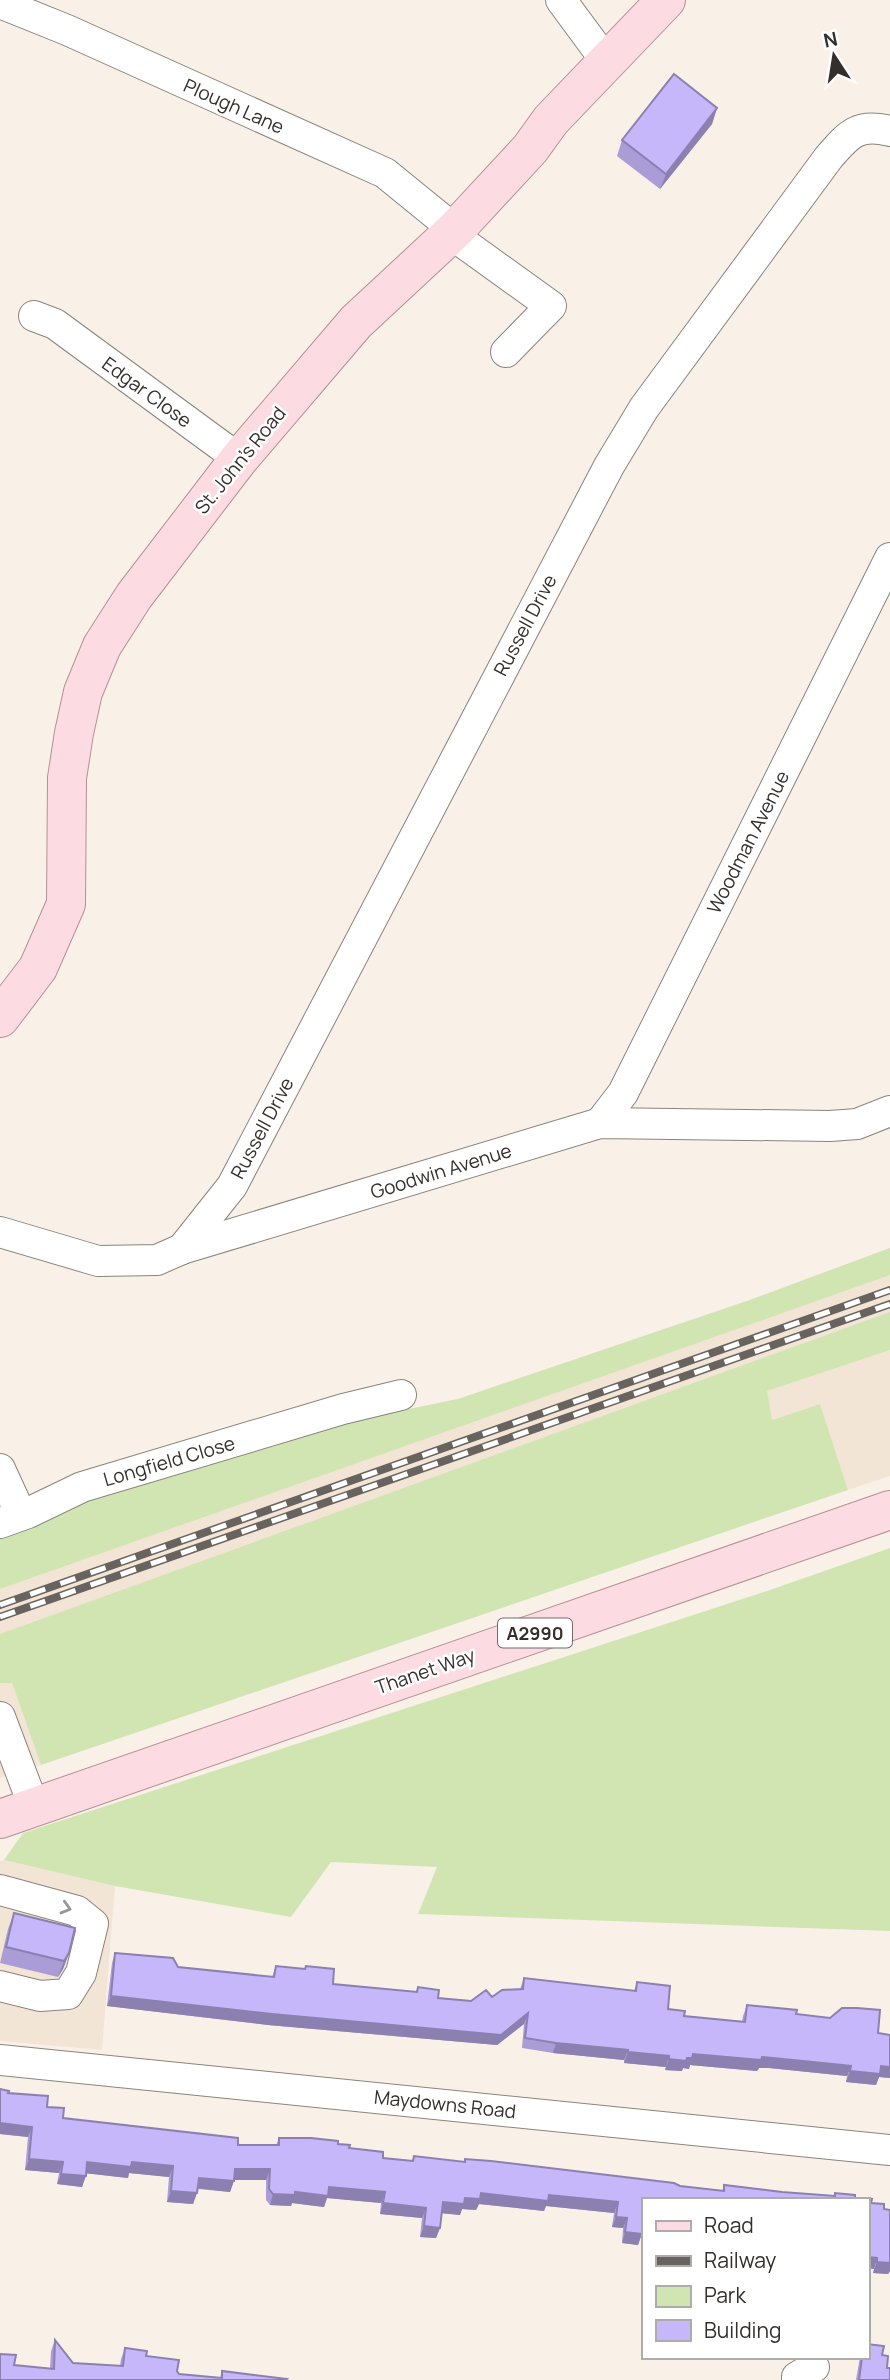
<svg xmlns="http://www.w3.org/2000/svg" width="890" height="2380" font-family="Manrope,sans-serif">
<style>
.built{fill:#f2e5d6}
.green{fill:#d1e5b2}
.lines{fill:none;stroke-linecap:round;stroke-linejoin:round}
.minor-casing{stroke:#8b847c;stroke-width:32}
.major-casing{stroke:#b58f95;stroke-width:40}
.minor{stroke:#fff;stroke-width:30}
.major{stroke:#fddbe2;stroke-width:38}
.rail-casing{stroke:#68635f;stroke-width:8}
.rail{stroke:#fff;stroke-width:5;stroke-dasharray:16;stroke-linecap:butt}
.wall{fill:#aa9dd7}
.shaded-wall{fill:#8b80af}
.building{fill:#c6b7fa;stroke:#8b80af;stroke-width:2}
.oneway{stroke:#989796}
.labels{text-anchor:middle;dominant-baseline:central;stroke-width:5;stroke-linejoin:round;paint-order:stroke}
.shield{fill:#fff;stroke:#706d6b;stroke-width:2}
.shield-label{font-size:18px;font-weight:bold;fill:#322f2c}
.street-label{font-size:19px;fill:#322f2c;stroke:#fff}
</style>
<rect width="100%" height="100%" fill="#f9f1e8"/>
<g class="built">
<polygon points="890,1248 890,1313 12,1683 41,1765 0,1778 0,1534 326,1426 458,1399 747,1301"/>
<polygon points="890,1350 890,1476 848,1490 820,1404 772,1420 766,1391"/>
<polygon points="4,1860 115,1886 102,2050 0,2041 0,1861"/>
</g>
<g class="green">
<polygon points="890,1248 890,1275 0,1589 0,1534 123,1484 326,1426 458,1399 747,1301"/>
<polygon points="890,1312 890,1350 767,1391 772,1420 820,1404 848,1490 41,1765 12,1683 0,1683 0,1634"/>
<polygon points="890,1548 890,1931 418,1914 437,1867 331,1862 291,1917 115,1886 4,1860 23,1833 770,1590"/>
</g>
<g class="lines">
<defs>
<g id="minor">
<polyline points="561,0 606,61"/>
<polyline points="0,3 67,30 385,173 455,230"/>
<polyline points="451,234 551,306 506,352"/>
<polyline points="34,316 55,324 239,459"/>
<polyline points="600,1123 623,1093 890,558"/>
<polyline points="0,1232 98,1261 157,1260 182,1249 600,1123 830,1126 857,1124 890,1111"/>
<path d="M182 1249 232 1186 609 466 644 408 829 157C849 134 858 123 890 131"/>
<polyline points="0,1469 21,1515"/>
<polyline points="0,1523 28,1513 82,1487 343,1409 401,1395"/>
<polyline points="0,1717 34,1807"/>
<polyline points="0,1890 77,1911 93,1924 81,1973 68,1994 40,1996 0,1986"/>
<polyline points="0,2060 890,2150"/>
<polyline points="797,2380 797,2377 814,2367"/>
</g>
<g id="major">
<polyline points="0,1018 38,968 66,904 67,778 74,733 83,692 102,646 134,596 239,459 356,322 455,230 530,149 551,120 666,0"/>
<polyline points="0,1819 890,1510"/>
</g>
</defs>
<use href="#minor" class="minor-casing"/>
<use href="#major" class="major-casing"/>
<use href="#minor" class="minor"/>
<use href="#major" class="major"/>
<defs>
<g id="rail">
<polyline points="0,1605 890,1290"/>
<polyline points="0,1617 890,1304"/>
</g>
</defs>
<use href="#rail" class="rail-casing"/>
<use href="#rail" class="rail"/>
</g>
<g class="wall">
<polygon points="717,108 712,124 660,189 617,156 622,140"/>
<polygon points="14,1913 69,1953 63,1969 58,1977 0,1963 8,1929"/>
<polygon points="115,1953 178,1967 272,1977 276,1966 305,1969 306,1966 333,1984 416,1992 418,1987 438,1998 471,2001 520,1989 524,1978 634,1991 637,1982 668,2009 684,2016 742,2021 743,2016 747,2005 796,2014 878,2033 890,2035 890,2078 879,2077 876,2085 846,2082 847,2076 769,2068 759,2068 757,2071 690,2065 689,2069 683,2068 682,2071 665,2070 666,2067 624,2063 624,2060 553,2053 522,2048 524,2024 497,2045 268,2025 107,2006 112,1963"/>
<polygon points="0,2089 9,2091 8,2093 48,2096 47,2107 64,2108 63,2118 238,2138 238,2145 276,2145 279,2138 311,2138 338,2141 338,2144 350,2145 349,2148 383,2152 383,2158 412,2161 414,2156 464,2162 465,2159 491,2161 674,2183 680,2186 722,2191 724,2185 782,2192 834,2196 835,2193 855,2195 855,2198 872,2199 871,2203 884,2204 884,2209 890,2210 890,2271 888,2274 873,2273 874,2269 867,2268 867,2200 643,2200 643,2232 642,2232 638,2245 622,2243 623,2228 612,2227 614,2213 546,2206 544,2211 479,2204 476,2210 462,2209 460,2215 442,2213 440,2228 436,2238 420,2237 422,2218 380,2214 381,2203 327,2198 324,2207 292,2203 291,2206 270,2205 266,2200 266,2180 234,2180 230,2192 198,2189 193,2204 167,2202 169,2177 129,2173 128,2178 86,2173 82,2187 57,2184 59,2173 25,2170 28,2137 0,2134"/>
<polygon points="55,2340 73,2363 120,2366 121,2359 125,2348 146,2356 177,2371 179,2374 220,2378 222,2371 286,2380 0,2380 14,2365 50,2369 51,2351"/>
<polygon points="882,2355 890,2380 856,2380 860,2357"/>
</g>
<g class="shaded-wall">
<polygon points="717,108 712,124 660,189 666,174"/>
<polygon points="69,1953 63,1969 58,1977 64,1961"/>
<polygon points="111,1996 528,2013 524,2024 497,2045 268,2025 107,2006"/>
<polygon points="556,2043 628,2050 624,2060 553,2053"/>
<polygon points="628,2052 669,2056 666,2067 624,2063"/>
<polygon points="693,2054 762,2057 851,2066 847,2076 769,2068 759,2068 757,2071 690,2065 689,2069 683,2068 682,2071 665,2070 669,2059 687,2058"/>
<polygon points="881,2066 890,2067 890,2078 879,2077 876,2085 846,2082 850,2071"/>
<polygon points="0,2123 32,2127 28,2137 0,2134"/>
<polygon points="29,2159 63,2162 59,2173 25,2170"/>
<polygon points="87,2162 132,2162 173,2166 169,2177 129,2173 128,2178 83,2173"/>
<polygon points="235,2169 270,2169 266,2180 231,2180"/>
<polygon points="61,2174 86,2176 82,2187 57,2184"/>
<polygon points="199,2178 234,2181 230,2192 195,2188"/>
<polygon points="329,2187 385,2192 381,2203 327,2198 324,2207 292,2203 291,2206 270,2205 273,2194"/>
<polygon points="171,2191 197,2193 193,2204 167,2202"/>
<polygon points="481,2193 549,2195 618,2202 614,2213 546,2206 544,2211 479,2204 476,2210 462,2209 460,2215 439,2213 443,2202 465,2198"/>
<polygon points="383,2203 426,2208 422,2218 380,2214"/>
<polygon points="616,2217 627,2218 623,2228 612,2227"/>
<polygon points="424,2226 440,2228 436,2238 420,2237"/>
<polygon points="625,2232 642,2234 638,2245 622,2243"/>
<polygon points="867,2257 877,2258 874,2269 867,2268"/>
<polygon points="877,2262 890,2263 890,2271 888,2274 873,2273"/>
</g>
<g class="building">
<polygon points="674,74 717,108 666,174 622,140"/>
<polygon points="14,1913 75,1928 69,1953 64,1961 6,1947"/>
<polygon points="115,1953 173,1958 178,1967 274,1977 276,1966 305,1969 306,1966 334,1969 333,1984 417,1992 418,1987 439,1990 438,1998 471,2001 486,1990 492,1997 502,1990 523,1989 524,1978 636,1991 637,1982 670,1986 668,2009 685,2011 684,2016 745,2022 747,2005 797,2010 796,2014 830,2018 842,2008 857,2008 880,2010 878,2033 890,2035 890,2067 881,2066 880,2074 850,2071 851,2066 773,2058 762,2057 761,2060 693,2054 692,2058 687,2058 686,2061 669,2059 669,2056 628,2052 628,2050 556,2043 525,2038 528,2013 501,2035 272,2014 111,1996"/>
<polygon points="0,2089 9,2091 8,2093 48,2096 47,2107 64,2108 63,2118 238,2138 238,2145 279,2145 279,2138 311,2138 338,2141 338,2144 350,2145 349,2148 383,2152 383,2158 413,2161 414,2156 465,2162 465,2159 491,2161 674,2183 680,2186 724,2191 724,2185 782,2192 835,2196 835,2193 855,2195 855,2198 872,2199 871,2203 884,2204 884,2209 890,2210 890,2263 877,2262 877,2258 867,2257 867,2200 643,2200 643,2222 642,2234 625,2232 627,2218 616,2217 618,2202 549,2195 548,2201 481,2193 480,2199 465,2198 464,2204 443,2202 440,2228 424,2226 426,2208 383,2203 385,2192 329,2187 328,2196 295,2192 295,2195 273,2194 269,2189 270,2169 235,2169 234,2181 199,2178 197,2193 171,2191 173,2166 132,2162 131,2167 87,2162 86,2176 61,2174 63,2162 29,2159 32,2127 0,2123"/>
<polygon points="55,2340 73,2363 123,2366 125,2348 147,2351 146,2356 179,2360 177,2371 179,2374 222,2378 222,2371 287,2379 286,2380 0,2380 0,2354 16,2355 14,2365 54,2369"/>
<polygon points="867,2344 884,2346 882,2355 888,2356 887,2368 890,2368 890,2380 859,2380 862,2357 867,2357"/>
</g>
<defs><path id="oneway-chevron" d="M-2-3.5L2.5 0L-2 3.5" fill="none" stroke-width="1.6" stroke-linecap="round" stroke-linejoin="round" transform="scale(1.75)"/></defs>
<use class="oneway" href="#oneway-chevron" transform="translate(66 1908) rotate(16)"/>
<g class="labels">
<rect class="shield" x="498" y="1618.5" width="74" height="29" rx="5"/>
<g class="shield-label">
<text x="535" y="1633">A2990</text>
</g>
<g class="street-label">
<text transform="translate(234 106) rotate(24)">Plough Lane</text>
<text transform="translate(147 392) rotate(36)">Edgar Close</text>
<text transform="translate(240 460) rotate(-51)">St. John's Road</text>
<text transform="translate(525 625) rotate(-62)">Russell Drive</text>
<text transform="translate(748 842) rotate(-63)">Woodman Avenue</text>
<text transform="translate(262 1128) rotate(-62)">Russell Drive</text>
<text transform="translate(441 1171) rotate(-17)">Goodwin Avenue</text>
<text transform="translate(169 1461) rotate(-16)">Longfield Close</text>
<text transform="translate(425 1671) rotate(-19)">Thanet Way</text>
<text transform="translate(445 2104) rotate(6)">Maydowns Road</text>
</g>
</g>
<rect x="642" y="2198" width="228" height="161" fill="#ffffff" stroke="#adacab" stroke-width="2"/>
<rect x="656" y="2221" width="35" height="10" fill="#fddbe2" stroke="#adacab" stroke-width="2"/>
<text x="704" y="2233" font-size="21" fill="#322f2c">Road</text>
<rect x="656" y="2256" width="35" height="10" fill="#68635f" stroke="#adacab" stroke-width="2"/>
<text x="704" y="2268" font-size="21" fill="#322f2c">Railway</text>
<rect x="656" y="2286" width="35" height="21" fill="#d1e5b2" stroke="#adacab" stroke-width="2"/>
<text x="704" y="2303" font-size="21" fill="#322f2c">Park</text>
<rect x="656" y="2320" width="35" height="21" fill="#c6b7fa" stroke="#adacab" stroke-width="2"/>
<text x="704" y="2338" font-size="21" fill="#322f2c">Building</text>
<g transform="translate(834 56) rotate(348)" stroke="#ffffff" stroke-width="5" paint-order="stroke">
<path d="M0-5L12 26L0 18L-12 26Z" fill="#322f2c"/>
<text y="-10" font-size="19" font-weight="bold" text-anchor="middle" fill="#322f2c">N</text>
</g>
</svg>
